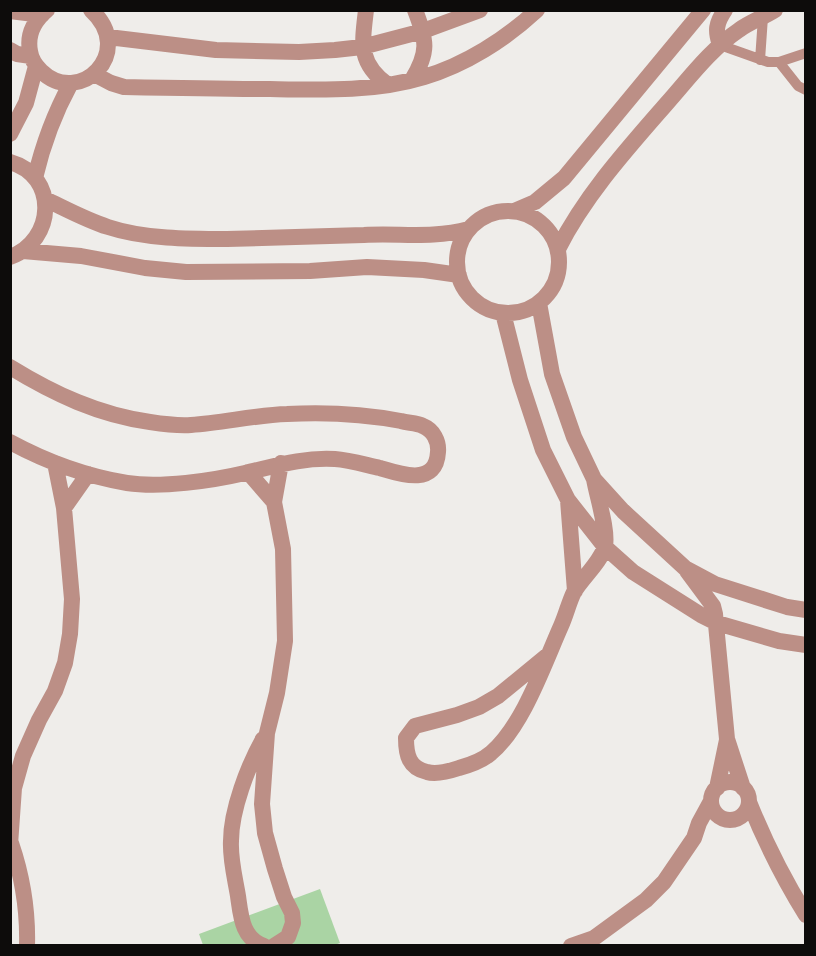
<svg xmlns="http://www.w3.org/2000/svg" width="816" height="956" viewBox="0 0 816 956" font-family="Lato,sans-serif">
	<rect width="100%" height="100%" fill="#efedea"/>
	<path fill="#aad4a4" d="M320,889L340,943L332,946L203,945L199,934Z"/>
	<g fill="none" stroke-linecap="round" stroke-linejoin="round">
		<path stroke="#bc8f86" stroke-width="10" d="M720,45L768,62H779L806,53
			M760,60L763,17
			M779,62L798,86L806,90"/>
		<path stroke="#bc8f86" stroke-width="16" d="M47,10C34,21 27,35 30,51C31,59 36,66 41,71C79,108 137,52 91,10
			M366,10C362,44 358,63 388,85
			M10,11L42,15
			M108,37L216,50L299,52L335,50L362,47L423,31L480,10
			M720,45C715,31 716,23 725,10
			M10,50L17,54L31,56
			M94,74L111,83L124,87C173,88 222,89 270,89C321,90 375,92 424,77C465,65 506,39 537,10
			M412,80C429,52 427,41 415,10
			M10,134L26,103L36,66
			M10,162C59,176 55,241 10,257
			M35,178C43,144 54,114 71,83
			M45,199C66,209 86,220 108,227C144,239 189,239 227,239C273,238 318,236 364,235C402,233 431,239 469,229
			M457 262a51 51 0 1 1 102 0a51 51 0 1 1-102 0Z
			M514,211L535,202L564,178L703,10
			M558,249C586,194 628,148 668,102C690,77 711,49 739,30C750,22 764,17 775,10
			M23,251L81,256L145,268L186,272L310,271L367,267L424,270L459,275
			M539,303L552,374L574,437L594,479L623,511L685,568L715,584L787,607L806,610
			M503,313L520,380L543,450L568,500L605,547L633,572L701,615L717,623L779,641L806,645
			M10,367C54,394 99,415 150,422C163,424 178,426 191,425C223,423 255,415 287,414C324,412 364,414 401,421C408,423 417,423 423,426C433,430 439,441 438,452C436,487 400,474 380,468C366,465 349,460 335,459C304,457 275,466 245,473C211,481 161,488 127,483C85,476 47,462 10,442
			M248,472L274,502
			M568,500L575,591
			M64,508L88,474
			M687,571L713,606L715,614L727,739L743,788
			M548,655L498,696L479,707L457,715L415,726L406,738C406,755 409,768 427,772C437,775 450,771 459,768C470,765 482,761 491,753C523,726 544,664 561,626C566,615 569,602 574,592C582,578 601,562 605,546C608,529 597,497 594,479
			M263,739C248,766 231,810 231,841C230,859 235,878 238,896C241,917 242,938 264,946
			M711 801a19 19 0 1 1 38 0a19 19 0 1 1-38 0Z
			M717,788L727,740
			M749,802C765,842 783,878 806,915
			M11,843C22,875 28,911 27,946
			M10,845L14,788L23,756L39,720L55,691L65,663L70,634L72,599L64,508L55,463
			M274,946L288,937L293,923L292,913L284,897L275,869L265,833L262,804L267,733L277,693L285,641L283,549L274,502L281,463
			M571,946L594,938
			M587,946L594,938L646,900L664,882L694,838L699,823L711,801"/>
	</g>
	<rect width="816" height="956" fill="none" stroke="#0d0c0b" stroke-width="24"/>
</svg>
